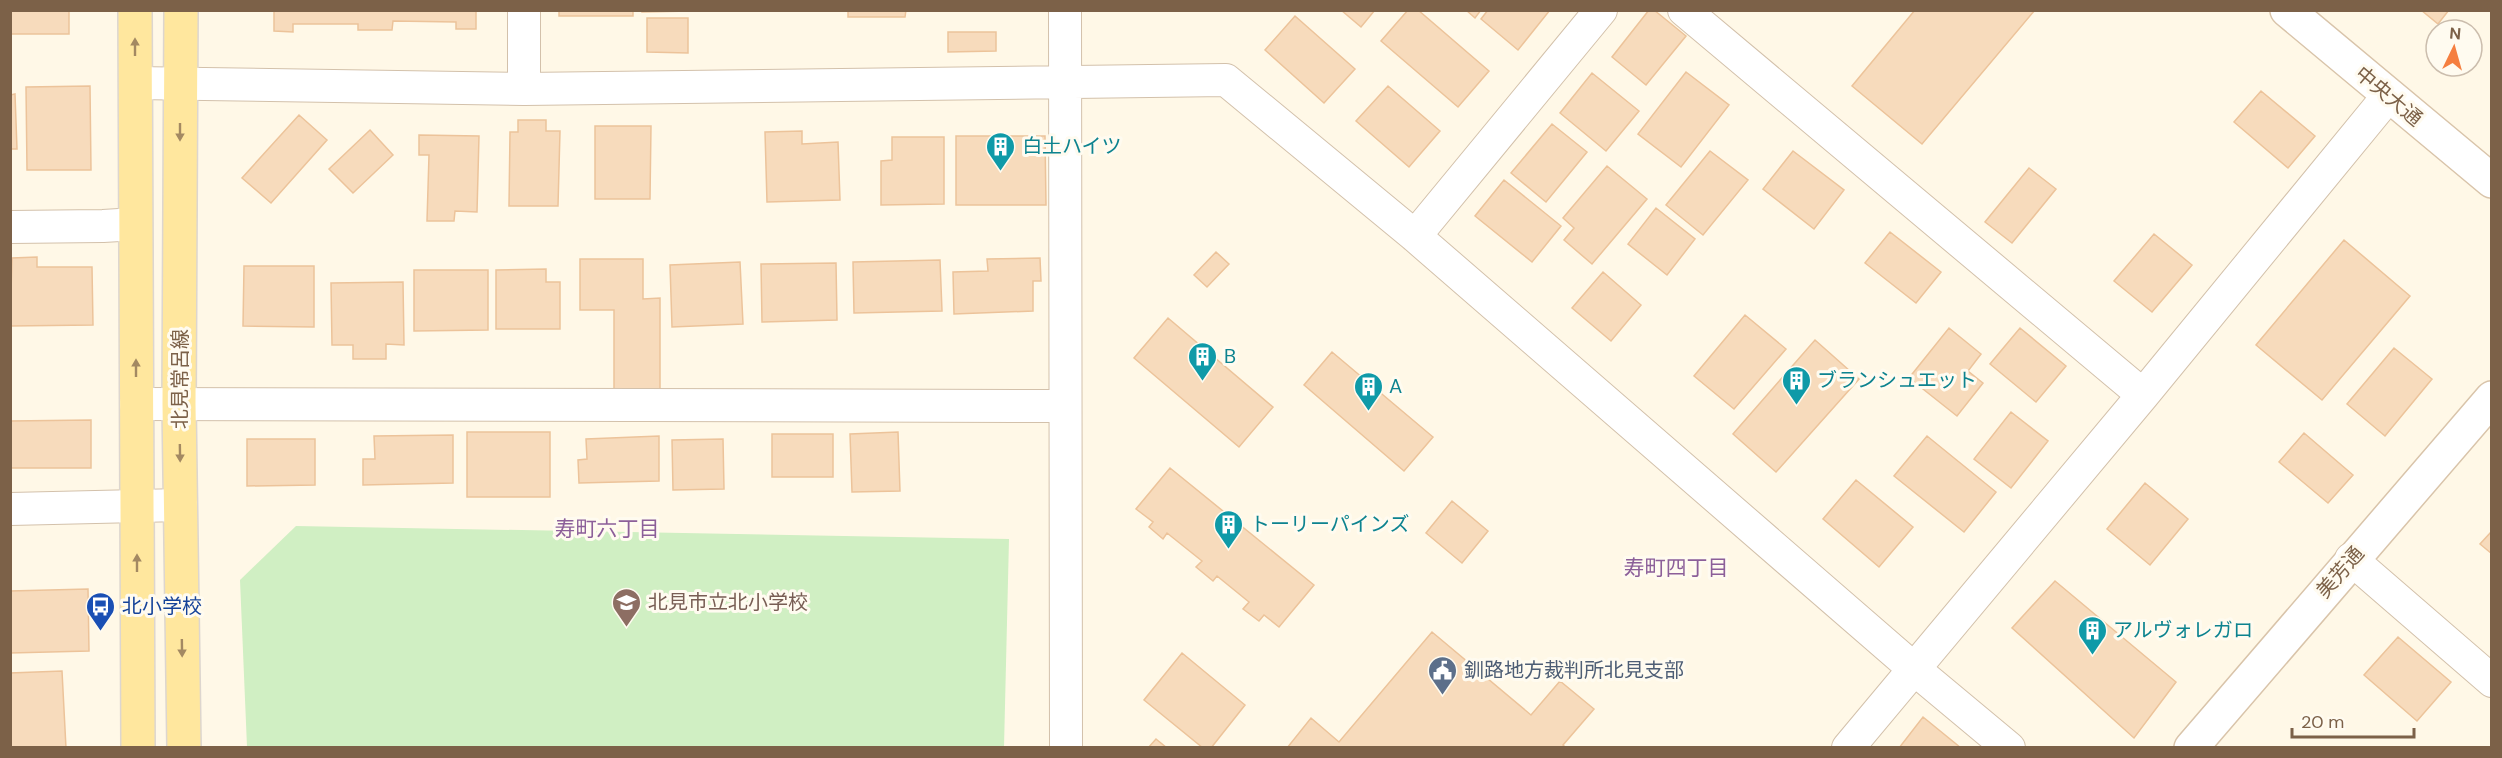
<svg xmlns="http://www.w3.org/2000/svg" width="2502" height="758" viewBox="0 0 2502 758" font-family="'DM Sans','Noto Sans JP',sans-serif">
	<rect width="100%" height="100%" fill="#fff8e7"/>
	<path fill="#d0efc3" d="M296,526L1009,539L1004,747H247L240,580Z"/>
	<path fill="#f7dbbc" stroke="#ecc39a" stroke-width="1.5" d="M10,10H69V34H10Z
		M274,10H476V29H456V22L393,21L392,30H358V24H293V32L274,31Z
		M559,10H633V16H559Z
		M642,10H691V11L642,12Z
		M848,10H906L905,17H848Z
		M1341,10H1375L1361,27Z
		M1408,10H1418L1489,71L1458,107L1381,41Z
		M1466,10H1481L1475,18Z
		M1488,10H1550L1518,50L1481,19Z
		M1649,10H1654L1686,36L1646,85L1612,57Z
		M1915,10H2035L1922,144L1852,86Z
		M2421,10H2449L2438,24Z
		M1295,16L1355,69L1324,103L1265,50Z
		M647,18H688V53L647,52Z
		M948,32H996V51L948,52Z
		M1686,72L1729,105L1681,167L1638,134Z
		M1592,73L1639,111L1606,151L1560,113Z
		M90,86L91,170H27L26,87Z
		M1388,86L1440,131L1409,167L1356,121Z
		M2261,91L2315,136L2288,168L2234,122Z
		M15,94L17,149H10V95Z
		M299,115L327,140L271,203L242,178Z
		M518,120H546V131H560L558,206H509L510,132H518Z
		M1552,124L1587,152L1546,202L1511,173Z
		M595,126H651L650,199H595Z
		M370,130L393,155L353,193L329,169Z
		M802,131V144L838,142L840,200L767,202L765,132Z
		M419,135L479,136L477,212L455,211L454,221H427L429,155H419Z
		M956,136H1045L1046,205H956Z
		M892,137H944V204L881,205V161L892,160Z
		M1710,151L1748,180L1703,235L1666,205Z
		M1793,151L1844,190L1814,229L1763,189Z
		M1607,166L1647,199L1592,264L1564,240L1574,228L1563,218Z
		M2029,168L2056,189L2012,243L1985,222Z
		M1504,180L1561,226L1532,262L1475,216Z
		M1656,208L1695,239L1667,275L1628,244Z
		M1890,232L1941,272L1916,303L1865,263Z
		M2154,234L2192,265L2152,312L2114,281Z
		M2344,240L2410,296L2322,400L2256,345Z
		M1216,252L1229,264L1207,287L1194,275Z
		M37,257V267H92L93,325L10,326L12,258Z
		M1040,258L1041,281H1033V311L954,314L953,272L988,271L987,259Z
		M580,259H643V299L660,298V389H614V310H580Z
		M940,260L942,311L854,313L853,262Z
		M740,262L743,324L672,327L670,265Z
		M836,263L837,320L762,322L761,264Z
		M244,266H314V327L243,326Z
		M546,269V282H560V329H496V270Z
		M414,270H488V330L414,331Z
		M1603,272L1641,305L1611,341L1572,308Z
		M403,282L404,345L386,344V359H353V345H332L331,283Z
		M1745,315L1786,349L1734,409L1694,376Z
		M1168,318L1273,407L1239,447L1134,358Z
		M1949,328L1981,354L1968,371L1983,383L1957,416L1909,378Z
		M2020,328L2066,366L2036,402L1990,364Z
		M1815,340L1859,379L1776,472L1733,434Z
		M2394,348L2432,379L2385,436L2347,404Z
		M1332,352L1433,437L1404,471L1304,385Z
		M2011,412L2048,441L2011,488L1974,459Z
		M91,420V468H10V421Z
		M467,432H550V497H467Z
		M898,432L900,491L852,492L850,434Z
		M2304,433L2353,475L2328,503L2279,462Z
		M772,434H833V477H772Z
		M453,435V483L363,485V459H375L374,436Z
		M659,436V481L579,483L578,460L587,459L586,439Z
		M1927,436L1996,492L1964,532L1894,476Z
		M247,439H315V485L247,486Z
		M723,439L724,489L673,490L672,440Z
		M1170,468L1314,585L1279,627L1264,615L1259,621L1243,609L1249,602L1217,576L1213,581L1196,567L1202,561L1167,533L1163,539L1149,527L1153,522L1136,509Z
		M1856,480L1913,527L1879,567L1823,519Z
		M2145,483L2188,519L2150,565L2107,529Z
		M1452,501L1488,531L1462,563L1426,533Z
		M2492,531V554L2480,544Z
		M2055,581L2176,682L2134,738L2012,628Z
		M88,589L89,651L10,653V591Z
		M1432,632L1531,715L1560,681L1594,709L1563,745L1566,748H1287L1311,718L1339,742Z
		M2398,637L2451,682L2417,721L2364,675Z
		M1182,653L1245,705L1211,748H1203L1144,700Z
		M62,671L66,748H10V673Z
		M1923,717L1961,748H1899Z
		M1156,739L1167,748H1148Z"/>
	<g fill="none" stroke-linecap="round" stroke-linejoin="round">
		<defs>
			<path id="street" d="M524,10V89
				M1065,10L1066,748
				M1684,10L2143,395
				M135,83L524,89L1226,80L1415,236L1913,668L2009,748
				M10,227L103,226L136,224
				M1415,236L1601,10
				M136,404L1064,406
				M10,509L181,505
				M2351,559L2492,681
				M1848,748L2143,395L2389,95"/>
			<path id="secondary" d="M2287,10L2492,181
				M2191,748L2492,398"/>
			<path id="primary" d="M135,10L138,748
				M181,10L179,404L184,748"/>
		</defs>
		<use href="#street" stroke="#d3c1ab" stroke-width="34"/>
		<use href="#secondary" stroke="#d9c4aa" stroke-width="36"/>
		<use href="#primary" stroke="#ddd6cf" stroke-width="36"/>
		<use href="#street" stroke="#fff" stroke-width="32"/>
		<use href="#secondary" stroke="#fff" stroke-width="33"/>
		<use href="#primary" stroke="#ffe79e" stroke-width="33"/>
	</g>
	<defs><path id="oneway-solid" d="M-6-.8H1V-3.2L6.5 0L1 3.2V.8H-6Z" transform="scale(1.5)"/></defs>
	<g fill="#a38962">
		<use href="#oneway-solid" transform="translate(135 47) rotate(-90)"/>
		<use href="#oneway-solid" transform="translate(180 132) rotate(90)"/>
		<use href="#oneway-solid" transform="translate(136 368) rotate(-90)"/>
		<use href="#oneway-solid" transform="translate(180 453) rotate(89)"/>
		<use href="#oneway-solid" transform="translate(137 563) rotate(-90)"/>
		<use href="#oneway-solid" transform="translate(182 648) rotate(89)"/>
	</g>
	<defs>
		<symbol id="building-pin" viewBox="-11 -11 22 30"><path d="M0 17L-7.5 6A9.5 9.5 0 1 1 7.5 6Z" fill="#0f9aa8" stroke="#fffbf0"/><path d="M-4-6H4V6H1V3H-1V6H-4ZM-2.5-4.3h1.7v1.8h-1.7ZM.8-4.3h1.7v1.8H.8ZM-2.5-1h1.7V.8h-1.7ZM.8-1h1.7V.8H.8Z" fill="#fff"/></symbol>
		<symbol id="school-pin" viewBox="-11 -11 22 30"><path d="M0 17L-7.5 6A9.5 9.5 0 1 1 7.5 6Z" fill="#8d6e63" stroke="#fffbf0"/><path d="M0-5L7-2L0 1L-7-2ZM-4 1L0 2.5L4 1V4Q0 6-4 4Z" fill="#fff"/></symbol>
		<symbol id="bus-pin" viewBox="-11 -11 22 30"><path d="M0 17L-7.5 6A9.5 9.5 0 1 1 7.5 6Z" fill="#1a4fb4" stroke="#fffbf0"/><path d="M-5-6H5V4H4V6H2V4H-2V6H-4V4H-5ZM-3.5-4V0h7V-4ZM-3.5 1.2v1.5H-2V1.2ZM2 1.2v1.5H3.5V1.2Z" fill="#fff"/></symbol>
		<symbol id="civic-pin" viewBox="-11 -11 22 30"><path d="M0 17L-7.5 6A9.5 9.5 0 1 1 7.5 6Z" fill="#5c6f8a" stroke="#fffbf0"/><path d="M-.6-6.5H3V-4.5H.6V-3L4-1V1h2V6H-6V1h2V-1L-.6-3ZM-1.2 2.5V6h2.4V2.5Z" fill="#fff"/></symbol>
	</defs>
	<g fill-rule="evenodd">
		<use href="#building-pin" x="984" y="130" width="33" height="45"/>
		<use href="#building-pin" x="1186" y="340" width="33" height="45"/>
		<use href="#building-pin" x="1780" y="364" width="33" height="45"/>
		<use href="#building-pin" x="1352" y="370" width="33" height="45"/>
		<use href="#building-pin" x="1212" y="508" width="33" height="45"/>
		<use href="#school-pin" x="610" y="586" width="33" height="45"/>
		<use href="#bus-pin" x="84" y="590" width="33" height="45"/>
		<use href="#building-pin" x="2076" y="614" width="33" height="45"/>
		<use href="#civic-pin" x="1426" y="654" width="33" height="45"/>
	</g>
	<g text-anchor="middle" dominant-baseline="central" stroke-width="6" stroke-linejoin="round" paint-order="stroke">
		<g font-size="20" fill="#7c6148" stroke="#fffbf0">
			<text transform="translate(2389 96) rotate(40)">中央大通</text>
			<text transform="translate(180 379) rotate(-90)">北見常呂線</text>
			<text transform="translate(2340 572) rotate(-49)">美芳通</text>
		</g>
		<g font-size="20" fill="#0d838f" stroke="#fffbf0" text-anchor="start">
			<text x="1022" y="146">白土ハイツ</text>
			<text x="1224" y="356">B</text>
			<text x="1817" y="380">ブランシュエット</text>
			<text x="1389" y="386">A</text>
			<text x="1250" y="524">トーリーパインズ</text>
			<text x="2113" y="630">アルヴォレガロ</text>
		</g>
		<g font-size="20" fill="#785e54" stroke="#fffbf0" text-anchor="start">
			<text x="648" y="602">北見市立北小学校</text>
		</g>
		<g font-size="20" fill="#164399" stroke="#fffbf0" text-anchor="start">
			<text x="122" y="606">北小学校</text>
		</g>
		<g font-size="20" fill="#4e5e75" stroke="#fffbf0" text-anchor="start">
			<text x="1464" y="670">釧路地方裁判所北見支部</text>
		</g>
		<g font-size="21" fill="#8c5f99" stroke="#fffbf0">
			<text x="607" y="529">寿町六丁目</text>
			<text x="1676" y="568">寿町四丁目</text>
		</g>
	</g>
	<rect width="2502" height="758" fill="none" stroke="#7c6148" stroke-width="24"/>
	<g transform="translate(2454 48) rotate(5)"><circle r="28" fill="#fffbf0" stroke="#cbbdad" stroke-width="1.5"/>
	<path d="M0-4.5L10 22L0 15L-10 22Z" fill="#f57f40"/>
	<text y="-9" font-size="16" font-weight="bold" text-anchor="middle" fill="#7c6148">N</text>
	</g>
	<path d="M2292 728v9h122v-9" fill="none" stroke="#7c6148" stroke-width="3"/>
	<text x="2301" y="728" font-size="18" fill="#7c6148" stroke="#fffbf0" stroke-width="4.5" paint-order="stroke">20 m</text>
</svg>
